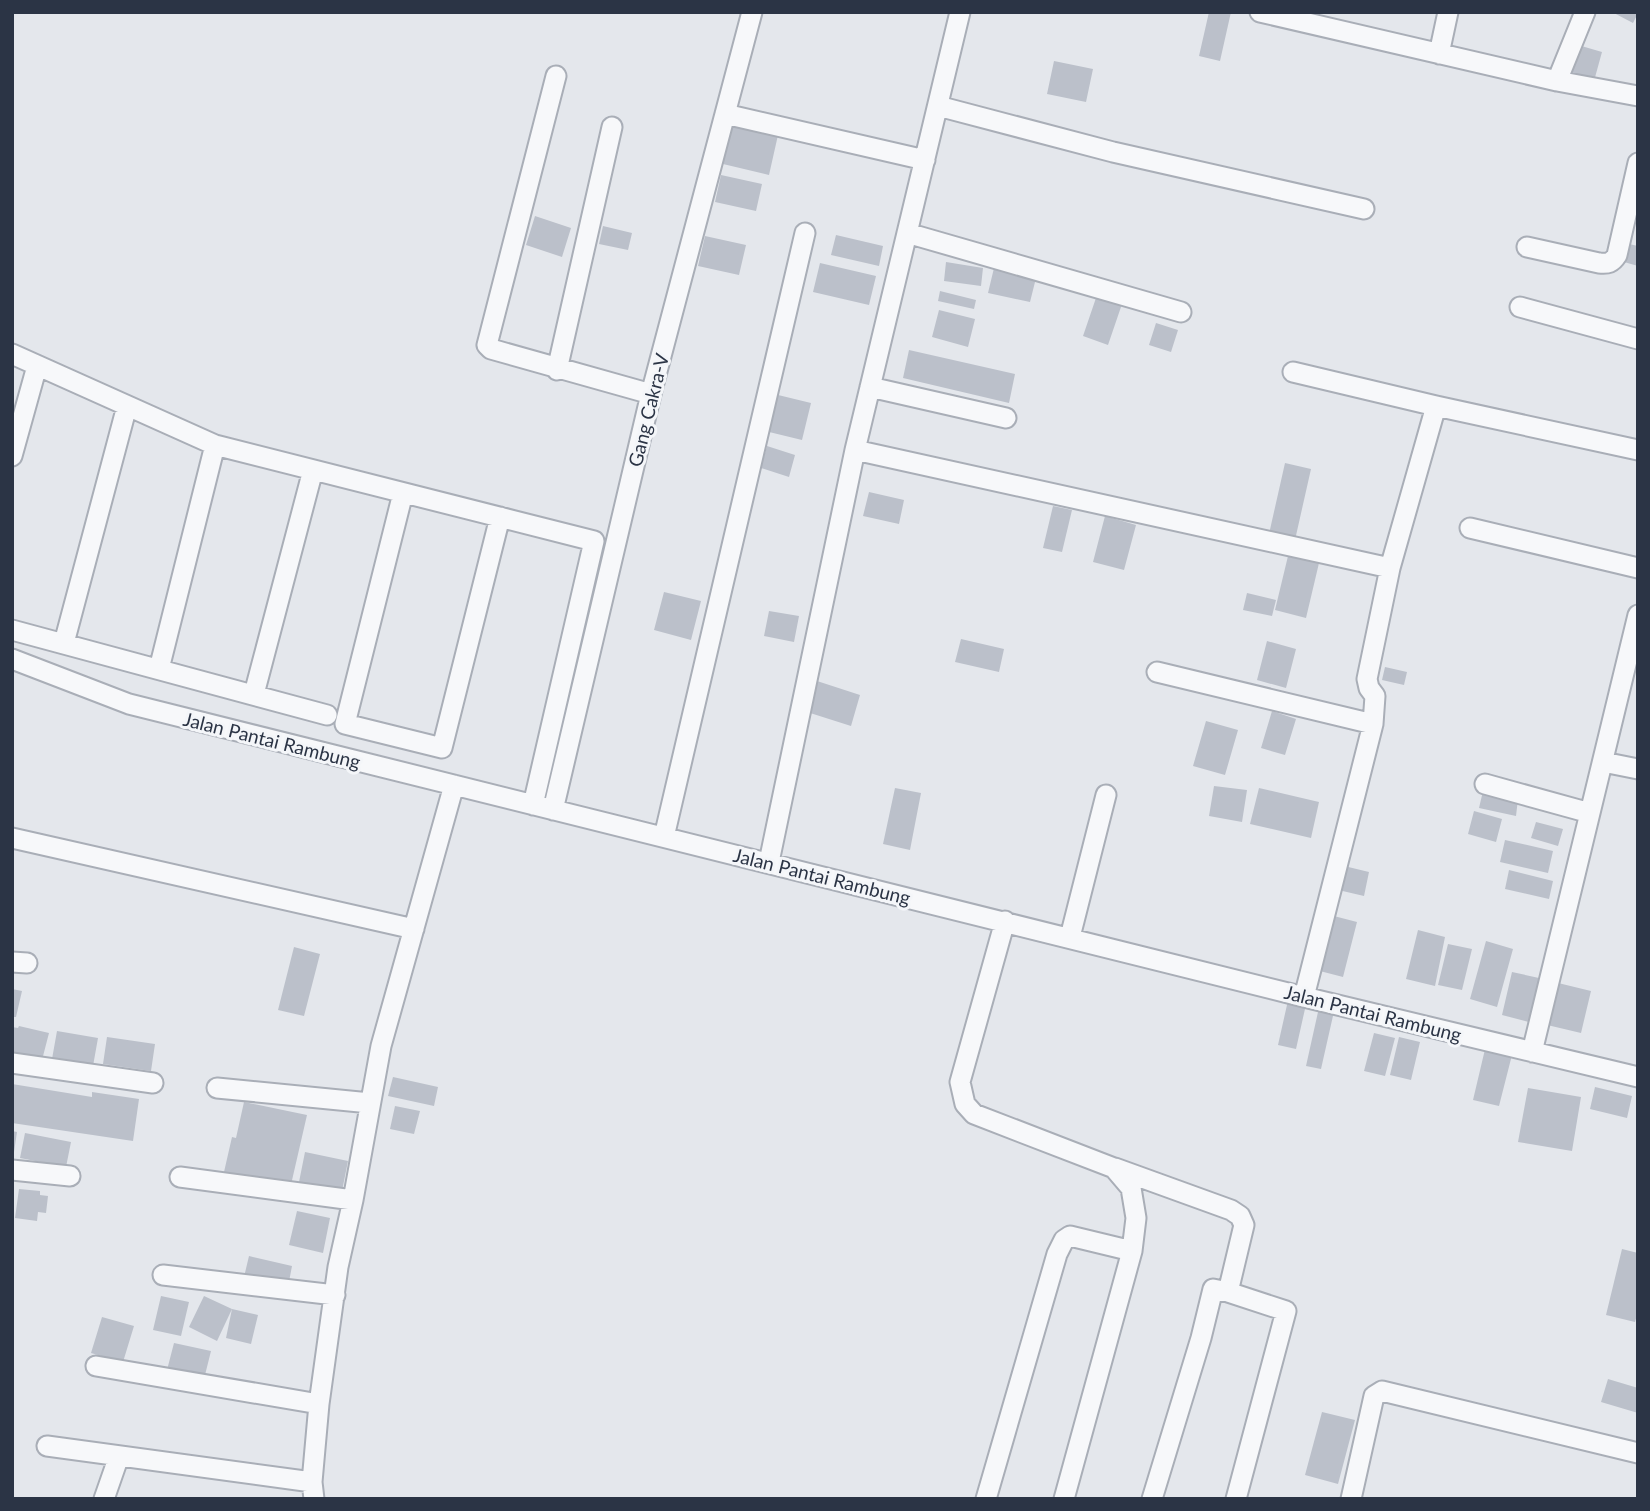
<svg xmlns="http://www.w3.org/2000/svg" width="1650" height="1511" viewBox="0 0 1650 1511" font-family="Lato,sans-serif">
	<rect width="100%" height="100%" fill="#e4e7ec"/>
	<path fill="#bbc0ca" d="M1209,12H1231L1220,61L1199,56Z
		M1612,12H1638V13L1633,23Z
		M1578,45L1602,52L1594,81L1570,74Z
		M1054,61L1093,69L1086,102L1047,94Z
		M732,125L778,135L769,175L723,164Z
		M721,175L762,184L756,211L715,202Z
		M535,216L571,228L562,257L526,245Z
		M603,226L632,233L628,250L599,244Z
		M836,235L883,246L879,266L831,255Z
		M705,236L746,245L739,275L698,266Z
		M1629,244L1638,246V266L1624,262Z
		M946,262L983,268L981,286L944,281Z
		M820,263L876,276L869,305L813,292Z
		M994,268L1036,278L1030,302L988,293Z
		M940,291L976,300L974,309L938,301Z
		M1097,295L1122,304L1108,345L1083,336Z
		M939,310L975,319L968,347L932,337Z
		M1156,323L1178,330L1171,352L1149,345Z
		M909,350L1015,374L1009,403L903,378Z
		M774,394L811,403L802,440L765,431Z
		M767,446L795,455L789,477L761,468Z
		M1285,463L1311,469L1295,540L1269,534Z
		M869,492L904,500L899,524L863,516Z
		M1053,506L1072,510L1062,552L1043,548Z
		M1105,516L1136,525L1124,570L1093,562Z
		M1288,556L1319,563L1306,618L1275,610Z
		M664,592L701,601L691,640L654,630Z
		M1247,593L1276,600L1272,616L1243,610Z
		M769,611L799,616L794,642L764,636Z
		M961,639L1004,649L999,672L955,662Z
		M1267,641L1296,649L1286,688L1257,680Z
		M1385,667L1407,672L1404,685L1382,680Z
		M817,681L860,695L851,726L807,712Z
		M1272,711L1296,719L1285,755L1261,748Z
		M1206,721L1238,730L1225,775L1193,766Z
		M1214,786L1247,790L1242,822L1209,816Z
		M895,788L921,793L910,850L883,844Z
		M1259,788L1319,802L1311,838L1250,824Z
		M1483,791L1518,799L1516,816L1479,808Z
		M1474,811L1502,819L1496,842L1468,834Z
		M1536,822L1563,829L1558,846L1531,838Z
		M1505,840L1553,851L1548,873L1500,862Z
		M1340,865L1369,872L1364,896L1334,889Z
		M1509,870L1553,881L1549,899L1505,889Z
		M1330,915L1357,922L1343,977L1316,970Z
		M1418,930L1445,937L1435,986L1406,979Z
		M1486,941L1513,949L1497,1007L1470,999Z
		M1448,944L1472,949L1462,990L1438,985Z
		M294,947L320,954L304,1016L278,1010Z
		M1512,972L1539,978L1529,1022L1502,1015Z
		M1554,982L1591,991L1581,1033L1543,1024Z
		M12,989L22,991L16,1017H12Z
		M1289,996L1307,1000L1296,1049L1278,1045Z
		M1320,1003L1335,1007L1321,1069L1306,1066Z
		M19,1026L49,1033L42,1060L12,1053V1027L18,1028Z
		M57,1031L98,1038L93,1066L52,1059Z
		M1374,1033L1395,1038L1385,1076L1364,1071Z
		M107,1037L155,1044L151,1071L103,1064Z
		M1399,1037L1420,1042L1411,1080L1390,1075Z
		M1486,1045L1513,1051L1499,1106L1473,1100Z
		M393,1077L438,1087L434,1106L388,1096Z
		M12,1084L92,1097V1092L139,1099L133,1141L12,1123Z
		M1595,1087L1632,1096L1627,1118L1590,1109Z
		M1528,1088L1581,1097L1572,1151L1518,1142Z
		M244,1102L307,1115L290,1189L224,1172L232,1137L236,1138Z
		M395,1106L420,1111L414,1134L390,1129Z
		M12,1131L17,1132L14,1152H12Z
		M25,1133L71,1142L66,1167L20,1158Z
		M305,1152L348,1161L341,1196L298,1187Z
		M19,1189L40,1191V1195L48,1196L46,1213L38,1212L37,1221L15,1218Z
		M297,1211L330,1218L323,1253L289,1245Z
		M1622,1249L1638,1253V1311L1635,1322L1606,1315Z
		M249,1256L292,1266L288,1287L244,1277Z
		M161,1296L189,1302L181,1336L153,1330Z
		M204,1296L232,1309L217,1341L189,1327Z
		M232,1309L258,1315L251,1344L226,1338Z
		M102,1317L134,1326L123,1362L91,1353Z
		M174,1343L211,1351L204,1379L167,1370Z
		M1608,1379L1638,1388V1413L1601,1402Z
		M1322,1412L1355,1420L1338,1484L1305,1475Z"/>
	<g fill="none" stroke-linecap="round" stroke-linejoin="round">
		<defs>
			<path id="minor" d="M1260,12L1557,81L1638,96
				M1439,54L1448,12
				M556,76L487,345L491,349L651,394
				M1557,81L1585,12
				M938,106L1113,152L1364,209
				M725,114L925,160
				M907,233L1181,312
				M1527,247L1599,263C1608,264 1612,263 1617,255L1638,163
				M1520,307L1638,339
				M12,354L215,445L594,541L533,805
				M557,370L612,127
				M1293,372L1436,406L1638,450
				M870,387L1006,418
				M855,450L1390,568
				M12,456L37,366
				M403,493L345,724L442,748L500,517
				M1470,528L1638,568
				M12,630L327,715
				M64,643L127,406
				M12,659L129,704L1304,997L1638,1077
				M159,669L215,445
				M1157,672L1373,724
				M254,694L313,470
				M1603,762L1638,769
				M1485,784L1590,813
				M553,810L651,394L752,12
				M664,837L805,233
				M12,838L414,929
				M769,862L855,450L960,12
				M1005,921L960,1082L965,1104L974,1114L1114,1168L1131,1188L1136,1218L1132,1251L1064,1499
				M1070,937L1106,795
				M12,962L27,963
				M1304,997L1373,724L1375,696L1369,688L1367,679L1390,568L1436,406
				M1532,1052L1638,615
				M12,1063L153,1083
				M217,1088L370,1103
				M1115,1168L1231,1210L1240,1216L1244,1225L1228,1292L1213,1289L1201,1338L1152,1499
				M12,1170L70,1176
				M180,1177L353,1200
				M163,1275L335,1295
				M1228,1292L1286,1311L1236,1499
				M96,1366L319,1404
				M47,1446L312,1482
				M104,1499L119,1456
				M314,1499L312,1482L319,1404L338,1267L353,1200L381,1046L454,785
				M986,1499L1057,1254L1064,1240L1070,1236L1132,1251
				M1351,1499L1374,1396L1382,1391L1638,1453"/>
		</defs>
		<use href="#minor" stroke="#a9aeb7" stroke-width="23"/>
		<use href="#minor" stroke="#f7f8fa" stroke-width="19"/>
	</g>
	<g text-anchor="middle" dominant-baseline="central" stroke-width="6" stroke-linejoin="round" paint-order="stroke">
		<g font-size="19" fill="#2b3445" stroke="#f4f6f9">
			<text transform="translate(648 410) rotate(-76)">Gang Cakra-V</text>
			<text transform="translate(272 740) rotate(14)">Jalan Pantai Rambung</text>
			<text transform="translate(822 876) rotate(14)">Jalan Pantai Rambung</text>
			<text transform="translate(1373 1013) rotate(14)">Jalan Pantai Rambung</text>
		</g>
	</g>
	<rect width="1650" height="1511" fill="none" stroke="#2b3445" stroke-width="28"/>
</svg>
